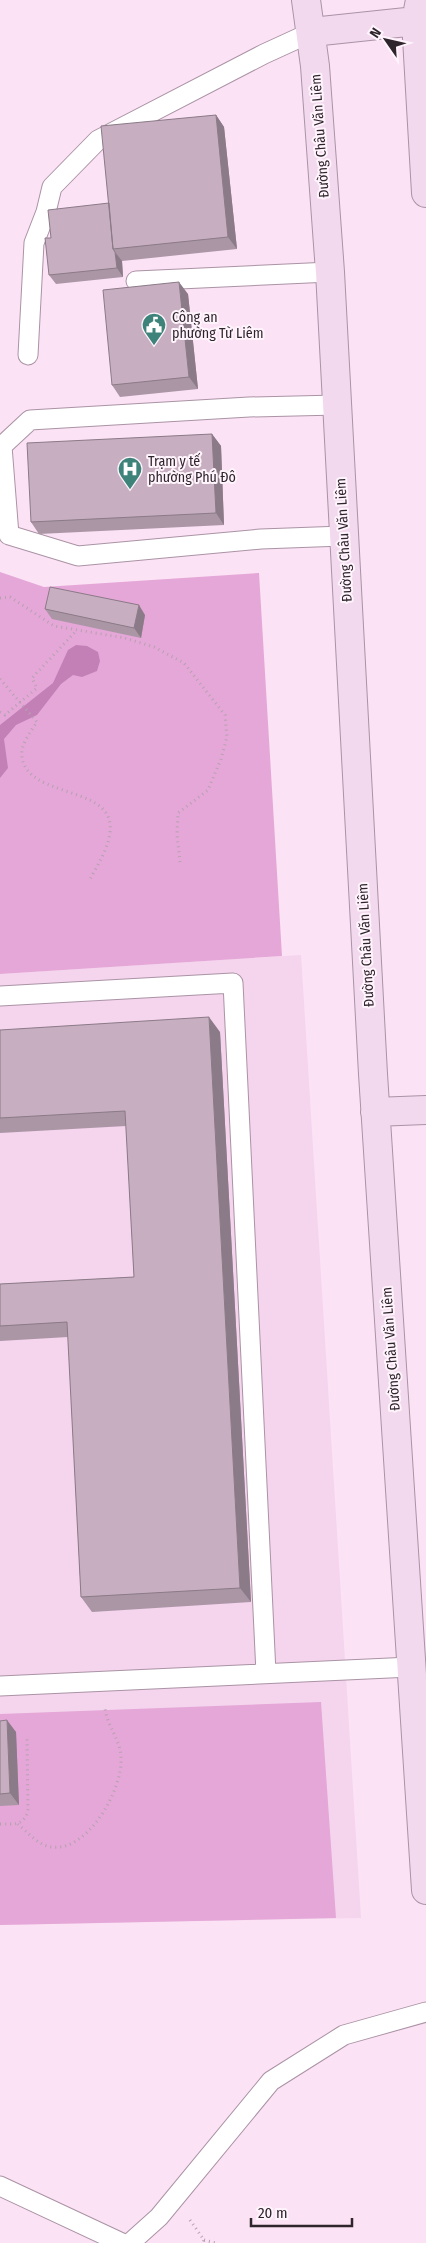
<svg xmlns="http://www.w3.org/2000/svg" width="426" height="2243" viewBox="0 0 426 2243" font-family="'Fira Sans Condensed',sans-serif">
	<rect width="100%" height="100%" fill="#fce2f5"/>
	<path fill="#f5d4ed" d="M301,955L361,1918L0,1925V974Z"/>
	<path fill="#e4a7d7" d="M0,572L44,587L259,573L282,956L0,974Z
		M321,1702L336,1918L0,1925V1714Z"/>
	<path fill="#c380b6" d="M76,645L87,646L98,652L100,661L97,671L82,677L73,675L61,684L37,715L16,725L4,739L8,768L0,778V725L53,683L68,650Z"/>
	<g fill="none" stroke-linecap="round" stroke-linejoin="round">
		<defs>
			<path id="service" d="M136,281L330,272
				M28,355L34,243L46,212L52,187L98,140L264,54L312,32
				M337,405L249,407L30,420L2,446L9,535L78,556L261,539L343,536
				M0,996L233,983L266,1673
				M0,1686L411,1667
				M0,2186L122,2243
				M130,2243L159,2217L271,2081L344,2035L426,2012"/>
			<path id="secondary" d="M306,0L315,66L330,272L373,1074L426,1890
				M420,0L416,21L426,193
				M312,32L416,21
				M375,1112L426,1110"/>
		</defs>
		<use href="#service" stroke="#aa93a5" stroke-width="21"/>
		<use href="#secondary" stroke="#aa93a5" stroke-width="30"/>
		<path stroke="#b6a1b0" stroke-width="3" stroke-dasharray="1 4" stroke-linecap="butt" d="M0,598L10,597L54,626L125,638L154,647L184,663L225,715L227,737L221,759L208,790L178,813L177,834L180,862
			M0,679L37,722C31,731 20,745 22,757C27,795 99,787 109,819C115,839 98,864 89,881
			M0,712L5,715L37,688L32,678L77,630
			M0,1824C14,1824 22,1826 28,1812L27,1739
			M18,1824C27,1832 39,1846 52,1847C88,1852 123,1789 121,1758C121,1740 107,1727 105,1708
			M190,2220L204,2240L203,2243
			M204,2240L216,2243"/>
		<use href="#service" stroke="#fff" stroke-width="19"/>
		<use href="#secondary" stroke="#f2d9ee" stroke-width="28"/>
	</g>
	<path fill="#ab96a6" d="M216,115L224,127L237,249L122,261L123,277L56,284L49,275L51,238L109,203Z
		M188,294L198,389L120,397L112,385Z
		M212,434L221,446L224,525L39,534L31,522Z
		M45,609L145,615L141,638L52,619Z
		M0,1030L220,1032L251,1602L92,1612L81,1597L68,1337L0,1341V1284L134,1277L126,1126L0,1133Z
		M0,1721L16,1732L19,1805L0,1806Z"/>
	<path fill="#8b7a87" d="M216,115L224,127L237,249L228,237Z
		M115,252L122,261L123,277L117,268Z
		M179,282L188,294L198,389L189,377Z
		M212,434L221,446L224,525L216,513Z
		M139,605L145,615L141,638L134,628Z
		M209,1017L220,1032L251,1602L240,1588Z
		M7,1720L16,1732L19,1805L10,1793Z"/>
	<path fill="#c7afc1" stroke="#8b7a87" d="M216,115L228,237L113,249L101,126Z
		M109,203L113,249L115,252L117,268L49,275L45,238H51L48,210Z
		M179,282L189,377L112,385L103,290Z
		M212,434L216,513L31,522L27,443Z
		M50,587L139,605L134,628L45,609Z
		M209,1017L240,1588L81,1597L67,1322L0,1326V1284L134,1277L125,1111L0,1118V1030Z
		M7,1720L10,1793L0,1794V1721Z"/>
	<defs>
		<symbol id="civic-pin" viewBox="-11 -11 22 30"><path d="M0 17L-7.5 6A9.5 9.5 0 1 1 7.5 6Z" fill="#3e837a" stroke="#fff4fc"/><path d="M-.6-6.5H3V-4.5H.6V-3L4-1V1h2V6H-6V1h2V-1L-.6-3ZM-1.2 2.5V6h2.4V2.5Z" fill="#fff"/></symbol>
		<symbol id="hospital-pin" viewBox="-11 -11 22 30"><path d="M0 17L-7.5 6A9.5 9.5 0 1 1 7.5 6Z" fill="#3e837a" stroke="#fff4fc"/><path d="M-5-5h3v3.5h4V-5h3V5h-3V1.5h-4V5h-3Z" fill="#fff"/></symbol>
	</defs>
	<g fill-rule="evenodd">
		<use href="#civic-pin" x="140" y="311" width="28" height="38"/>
		<use href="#hospital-pin" x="116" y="455" width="28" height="38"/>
	</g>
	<g text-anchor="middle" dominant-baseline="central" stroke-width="4" stroke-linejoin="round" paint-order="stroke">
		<g font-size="14" fill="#2e242c" stroke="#fff4fc">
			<text transform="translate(320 136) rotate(-94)">Đường Châu Văn Liêm</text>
			<text transform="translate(344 540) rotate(-93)">Đường Châu Văn Liêm</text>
			<text transform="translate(366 945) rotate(-93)">Đường Châu Văn Liêm</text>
			<text transform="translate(391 1349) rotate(-94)">Đường Châu Văn Liêm</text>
		</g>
		<g font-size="14" fill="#2e242c" stroke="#fff4fc" text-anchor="start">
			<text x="172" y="317">Công an<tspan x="172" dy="16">phường Từ Liêm</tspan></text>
			<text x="148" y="461">Trạm y tế<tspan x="148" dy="16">phường Phú Đô</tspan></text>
		</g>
	</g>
	<g transform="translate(386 40) rotate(304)" stroke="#fff4fc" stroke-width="4" paint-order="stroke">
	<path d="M0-4L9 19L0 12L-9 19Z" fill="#2e242c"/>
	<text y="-8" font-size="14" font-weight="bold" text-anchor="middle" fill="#2e242c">N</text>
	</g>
	<path d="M251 2218v8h101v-8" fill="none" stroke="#2e242c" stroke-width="2.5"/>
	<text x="258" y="2218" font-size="15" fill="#2e242c" stroke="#fff4fc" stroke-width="4" paint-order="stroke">20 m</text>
</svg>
